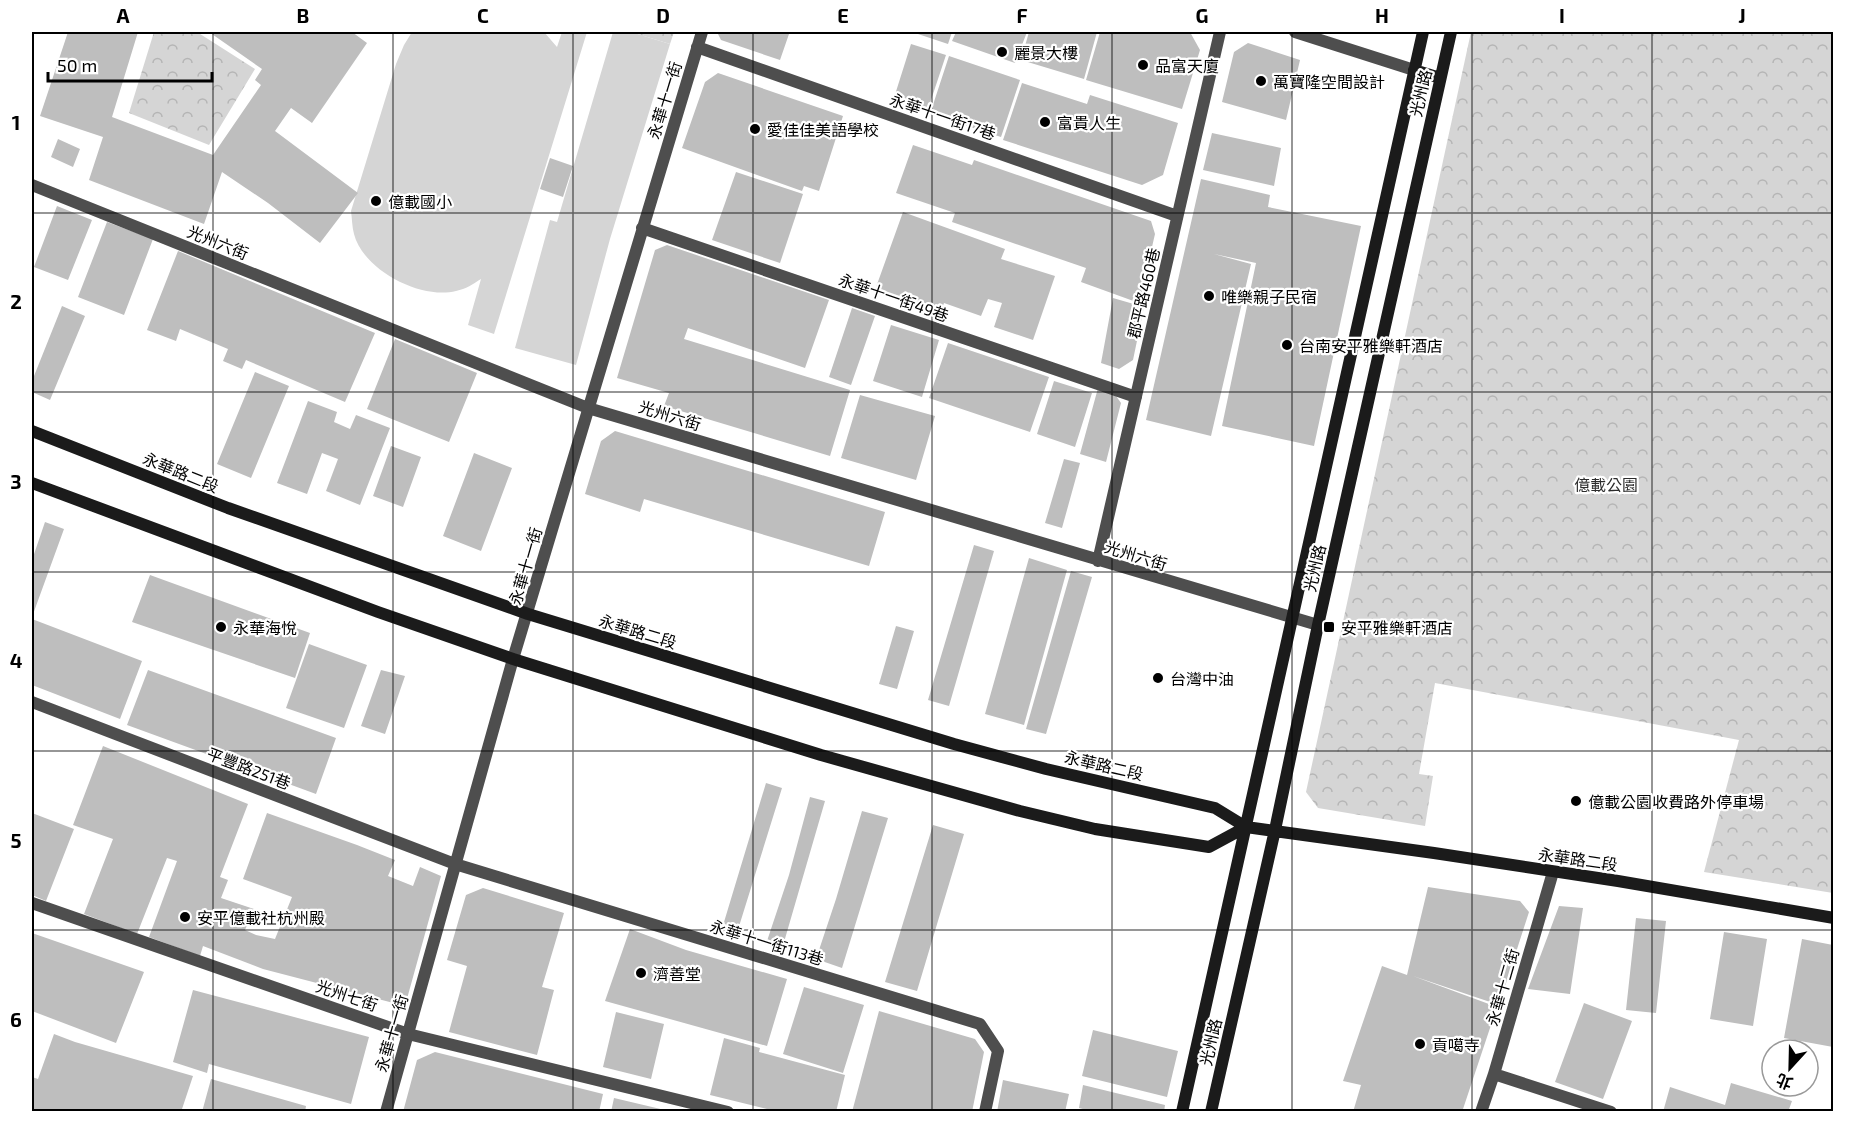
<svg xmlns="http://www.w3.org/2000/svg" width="1865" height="1143" viewBox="0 0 1865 1143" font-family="'Exo 2','Noto Sans TC',sans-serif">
	<defs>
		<pattern id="forest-crowns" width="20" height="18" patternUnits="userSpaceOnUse" patternTransform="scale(1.5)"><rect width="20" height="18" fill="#d5d5d5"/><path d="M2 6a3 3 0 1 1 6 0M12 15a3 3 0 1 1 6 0" fill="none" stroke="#b5b5b5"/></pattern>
	</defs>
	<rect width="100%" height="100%" fill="#fff"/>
	<path fill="#d5d5d5" d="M412,32H544L557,47L562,32H587L494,334L468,325L481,279C473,284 466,289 456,291C421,300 363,270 354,234C352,227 352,218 351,211L396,64L404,45Z
		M613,32H631L670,44L610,239L576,365L515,348L550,220L557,222Z"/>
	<path fill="url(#forest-crowns)" d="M154,32H197L255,69L209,145L129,113Z
		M631,32H674L670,44Z
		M1471,32H1833V893L1704,872L1739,740L1435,683L1419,774L1433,776L1425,826L1318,808L1306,792Z"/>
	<path fill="#bebebe" d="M68,32H138L112,117L213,155L261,85L255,80L262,69L209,32H352L367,43L312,123L291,108L275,131L358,193L320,243L268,203L222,172L204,224L89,180L103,137L40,116Z
		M717,32H782L789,34L780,60L721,40Z
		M912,32H952L948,44Z
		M956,32H1027L1015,63L952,41Z
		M1029,32H1097L1084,79L1021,60Z
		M1100,32H1190L1200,50L1182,109L1086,80Z
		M1248,43L1300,60L1286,120L1222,102L1234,52Z
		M911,44L946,55L927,112L893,101Z
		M949,56L1020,80L1001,137L930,114Z
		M718,73L843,116L819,191L804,186L802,191L682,148L705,82Z
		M1022,83L1087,104L1090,95L1178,123L1163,175L1142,185L1003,140Z
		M1212,133L1281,148L1274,186L1203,170Z
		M58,139L80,149L73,167L51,157Z
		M913,145L972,165L974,160L1151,221L1155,234L1139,303L1081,282L1086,268L952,222L955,213L896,193Z
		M550,158L573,166L563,197L540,189Z
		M736,172L803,194L780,263L712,240Z
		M1201,179L1270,195L1268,207L1361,226L1314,446L1222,426L1256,263L1214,254L1251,264L1211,436L1146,420Z
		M57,206L92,220L68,280L34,267Z
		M903,212L1005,249L1001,259L1055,276L1033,340L994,327L1002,303L988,299L981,316L944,303L940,314L875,290Z
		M107,222L153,239L124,315L78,297Z
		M667,245L829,300L805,368L688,328L684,339L850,390L830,456L664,406L669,393L617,378L655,250Z
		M178,251L375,333L345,402L246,360L242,369L223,361L228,349L180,329L176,341L147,330Z
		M1113,298L1144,307L1133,360L1119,369L1101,363Z
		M62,306L85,316L50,400L32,392V381Z
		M852,308L875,316L851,385L829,377Z
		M891,325L939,340L922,397L873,381Z
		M395,339L477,373L449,442L367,409Z
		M948,343L1049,377L1030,432L929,398Z
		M255,372L289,386L251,478L217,464Z
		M1054,381L1092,393L1075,447L1037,434Z
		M1098,388L1114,393L1121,403L1106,462L1080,454Z
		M860,395L935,416L916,480L841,458Z
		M308,401L337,412L334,422L350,429L356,415L390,428L360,505L326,491L338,459L322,453L307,494L277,483Z
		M615,431L885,512L869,566L644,499L640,512L585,494L601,441Z
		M391,446L421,457L403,507L373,496Z
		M474,453L512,468L481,551L443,536Z
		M1064,459L1080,463L1062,528L1045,523Z
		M45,522L64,529L32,617V560Z
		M974,545L994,551L949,706L928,700Z
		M1029,558L1067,570L1024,725L985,714Z
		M1071,571L1092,577L1046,734L1026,729Z
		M150,575L310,633L295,678L132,622Z
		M32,619L142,661L120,719L32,685Z
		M896,626L914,631L897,689L879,684Z
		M309,644L367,665L344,728L286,708Z
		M148,670L336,738L316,794L127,725Z
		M381,670L405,676L385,734L361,726Z
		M103,746L248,804L220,877L228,880L221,898L254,909L245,930L256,935L275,939L292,897L243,879L267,813L357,845L395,860L388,876L413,886L420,867L441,876L405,1006L263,969L203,946L200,956L149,937L177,861L167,858L137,934L84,914L113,839L73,825Z
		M766,783L782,788L736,936L721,932Z
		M810,797L825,801L782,949L766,944L789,875Z
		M862,811L888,818L842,968L816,959L836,899Z
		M32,813L74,829L46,901L32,895Z
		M933,825L964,834L917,991L885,982Z
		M1428,887L1520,901L1529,912L1499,1005L1413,976L1497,1007L1462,1112H1353L1361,1085L1343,1081L1382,966L1407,975Z
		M483,888L564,913L542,987L554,990L537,1055L449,1032L467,966L447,960L466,895Z
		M1559,906L1583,908L1570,994L1528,989Z
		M1636,918L1666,921L1656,1013L1626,1010Z
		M630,929L686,950L787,979L767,1046L605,1001Z
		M1724,932L1767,939L1753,1026L1710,1019Z
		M32,933L144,972L116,1043L32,1011Z
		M1802,939L1833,945V1047L1784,1038Z
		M804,987L864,1005L843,1073L783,1054Z
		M193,990L369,1037L351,1104L209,1064L207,1073L173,1062Z
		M1584,1003L1632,1021L1603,1099L1555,1082Z
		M879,1011L975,1039L984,1052L972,1112H852Z
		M616,1012L664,1024L651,1079L603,1067Z
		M1093,1030L1178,1051L1167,1097L1082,1076Z
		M54,1034L75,1042L193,1076L181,1112H39L32,1109V1077L38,1079Z
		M724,1038L760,1048L759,1052L845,1075L836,1112H779L710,1095Z
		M435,1052L603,1094L599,1112H403L417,1060Z
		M211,1079L306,1106L305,1112H202Z
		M1003,1080L1069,1094L1065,1112H997Z
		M1731,1083L1792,1101L1788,1112H1663L1670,1087L1725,1105Z
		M1083,1085L1165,1105L1164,1112H1094L1079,1108Z
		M614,1098L669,1111V1112H611Z"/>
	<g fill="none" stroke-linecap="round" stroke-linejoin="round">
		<path stroke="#4e4e4e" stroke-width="12" d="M1295,32L1414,70
			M697,47L1177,216
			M32,185L588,408L1318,625
			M642,228L1136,397
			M1098,561L1220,32
			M32,702L455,864L980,1024L998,1051L985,1112
			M32,903L408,1034L728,1112
			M1494,1074L1611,1112
			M386,1112L513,659L702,32
			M1481,1112L1494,1074L1553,872"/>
		<path stroke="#1b1b1b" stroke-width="12" d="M1414,70L1440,78
			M32,431L228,508L528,614L954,744L1046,769L1215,808L1246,827L1434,853L1618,881L1834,918
			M32,483L378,612L513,659L821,755L1020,811L1095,829L1209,847L1246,827
			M1182,1112L1423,32
			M1211,1112L1275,830L1318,625L1451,32"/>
	</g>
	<path fill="none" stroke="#000" stroke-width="1.5" stroke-opacity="0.55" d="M213,32V1112M393,32V1112M573,32V1112M753,32V1112M932,32V1112M1112,32V1112M1292,32V1112M1472,32V1112M1652,32V1112M32,213H1834M32,392H1834M32,572H1834M32,751H1834M32,930H1834"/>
	<g fill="#000" stroke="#fff" stroke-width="2">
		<circle cx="1002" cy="52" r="6"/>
		<circle cx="1143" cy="65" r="6"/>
		<circle cx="1261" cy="81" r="6"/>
		<circle cx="1045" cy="122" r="6"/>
		<circle cx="755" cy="129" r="6"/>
		<circle cx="376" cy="201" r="6"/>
		<circle cx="1209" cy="296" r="6"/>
		<circle cx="1287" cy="345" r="6"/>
		<circle cx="221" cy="627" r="6"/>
		<rect x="1323" y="621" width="12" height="12" rx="3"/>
		<circle cx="1158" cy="678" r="6"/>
		<circle cx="1576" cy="801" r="6"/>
		<circle cx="185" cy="917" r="6"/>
		<circle cx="641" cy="973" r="6"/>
		<circle cx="1420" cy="1044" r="6"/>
	</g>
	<g text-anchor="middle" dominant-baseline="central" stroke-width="4.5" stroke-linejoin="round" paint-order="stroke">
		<g font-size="16" fill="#000" stroke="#fff" text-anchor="start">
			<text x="1014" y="52">麗景大樓</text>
			<text x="1155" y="65">品富天廈</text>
			<text x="1273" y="81">萬寶隆空間設計</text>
			<text x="1057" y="122">富貴人生</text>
			<text x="767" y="129">愛佳佳美語學校</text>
			<text x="388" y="201">億載國小</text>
			<text x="1221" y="296">唯樂親子民宿</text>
			<text x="1299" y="345">台南安平雅樂軒酒店</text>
			<text x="233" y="627">永華海悅</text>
			<text x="1341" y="627">安平雅樂軒酒店</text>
			<text x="1170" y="678">台灣中油</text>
			<text x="1588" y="801">億載公園收費路外停車場</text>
			<text x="197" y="917">安平億載社杭州殿</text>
			<text x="653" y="973">濟善堂</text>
			<text x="1432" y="1044">貢噶寺</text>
		</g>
		<g font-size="16" fill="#000" stroke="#fff">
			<text transform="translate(1420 93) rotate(-77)">光州路</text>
			<text transform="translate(664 100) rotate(-73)">永華十一街</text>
			<text transform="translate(943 116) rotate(19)">永華十一街17巷</text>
			<text transform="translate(218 242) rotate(22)">光州六街</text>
			<text transform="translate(1143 293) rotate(-77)">郡平路460巷</text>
			<text transform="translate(894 297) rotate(19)">永華十一街49巷</text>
			<text transform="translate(670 415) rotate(17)">光州六街</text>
			<text transform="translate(181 472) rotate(22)">永華路二段</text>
			<text transform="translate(1136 555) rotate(17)">光州六街</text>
			<text transform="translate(525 566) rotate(-74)">永華十一街</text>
			<text transform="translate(1314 568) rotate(-77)">光州路</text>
			<text transform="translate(638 631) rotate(17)">永華路二段</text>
			<text transform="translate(1104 765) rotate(13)">永華路二段</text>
			<text transform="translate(249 768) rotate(21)">平豐路251巷</text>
			<text transform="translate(1578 859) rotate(8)">永華路二段</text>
			<text transform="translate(767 942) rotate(17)">永華十一街113巷</text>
			<text transform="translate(1502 987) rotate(-74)">永華十二街</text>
			<text transform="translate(347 995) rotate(19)">光州七街</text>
			<text transform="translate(391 1033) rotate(-74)">永華十一街</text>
			<text transform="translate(1210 1042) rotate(-77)">光州路</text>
		</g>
		<g font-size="16" fill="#2c2c2c" stroke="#fff">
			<text x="1606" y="484">億載公園</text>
		</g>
	</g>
	<rect width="1865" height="1143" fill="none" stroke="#ffffff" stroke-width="66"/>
	<g transform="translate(1790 1068) rotate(202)"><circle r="28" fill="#ffffff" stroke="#999999" stroke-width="1.5"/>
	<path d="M0-4.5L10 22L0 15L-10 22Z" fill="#000000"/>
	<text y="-9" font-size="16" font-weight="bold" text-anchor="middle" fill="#000000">北</text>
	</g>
	<path d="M48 72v9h164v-9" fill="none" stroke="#000000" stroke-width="3"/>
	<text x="57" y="72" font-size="18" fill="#000000" stroke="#ffffff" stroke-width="4.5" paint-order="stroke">50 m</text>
	<rect x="33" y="33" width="1799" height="1077" fill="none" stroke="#000" stroke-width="2"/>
	<g font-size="20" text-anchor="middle" font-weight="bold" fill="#000">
		<text x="123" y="23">A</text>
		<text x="303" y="23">B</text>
		<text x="483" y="23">C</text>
		<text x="663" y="23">D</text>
		<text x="843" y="23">E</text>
		<text x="1022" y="23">F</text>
		<text x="1202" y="23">G</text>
		<text x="1382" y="23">H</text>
		<text x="1562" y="23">I</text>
		<text x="1742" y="23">J</text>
		<text x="16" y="130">1</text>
		<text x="16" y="309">2</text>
		<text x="16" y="489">3</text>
		<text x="16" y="668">4</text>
		<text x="16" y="848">5</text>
		<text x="16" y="1027">6</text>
	</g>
</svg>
